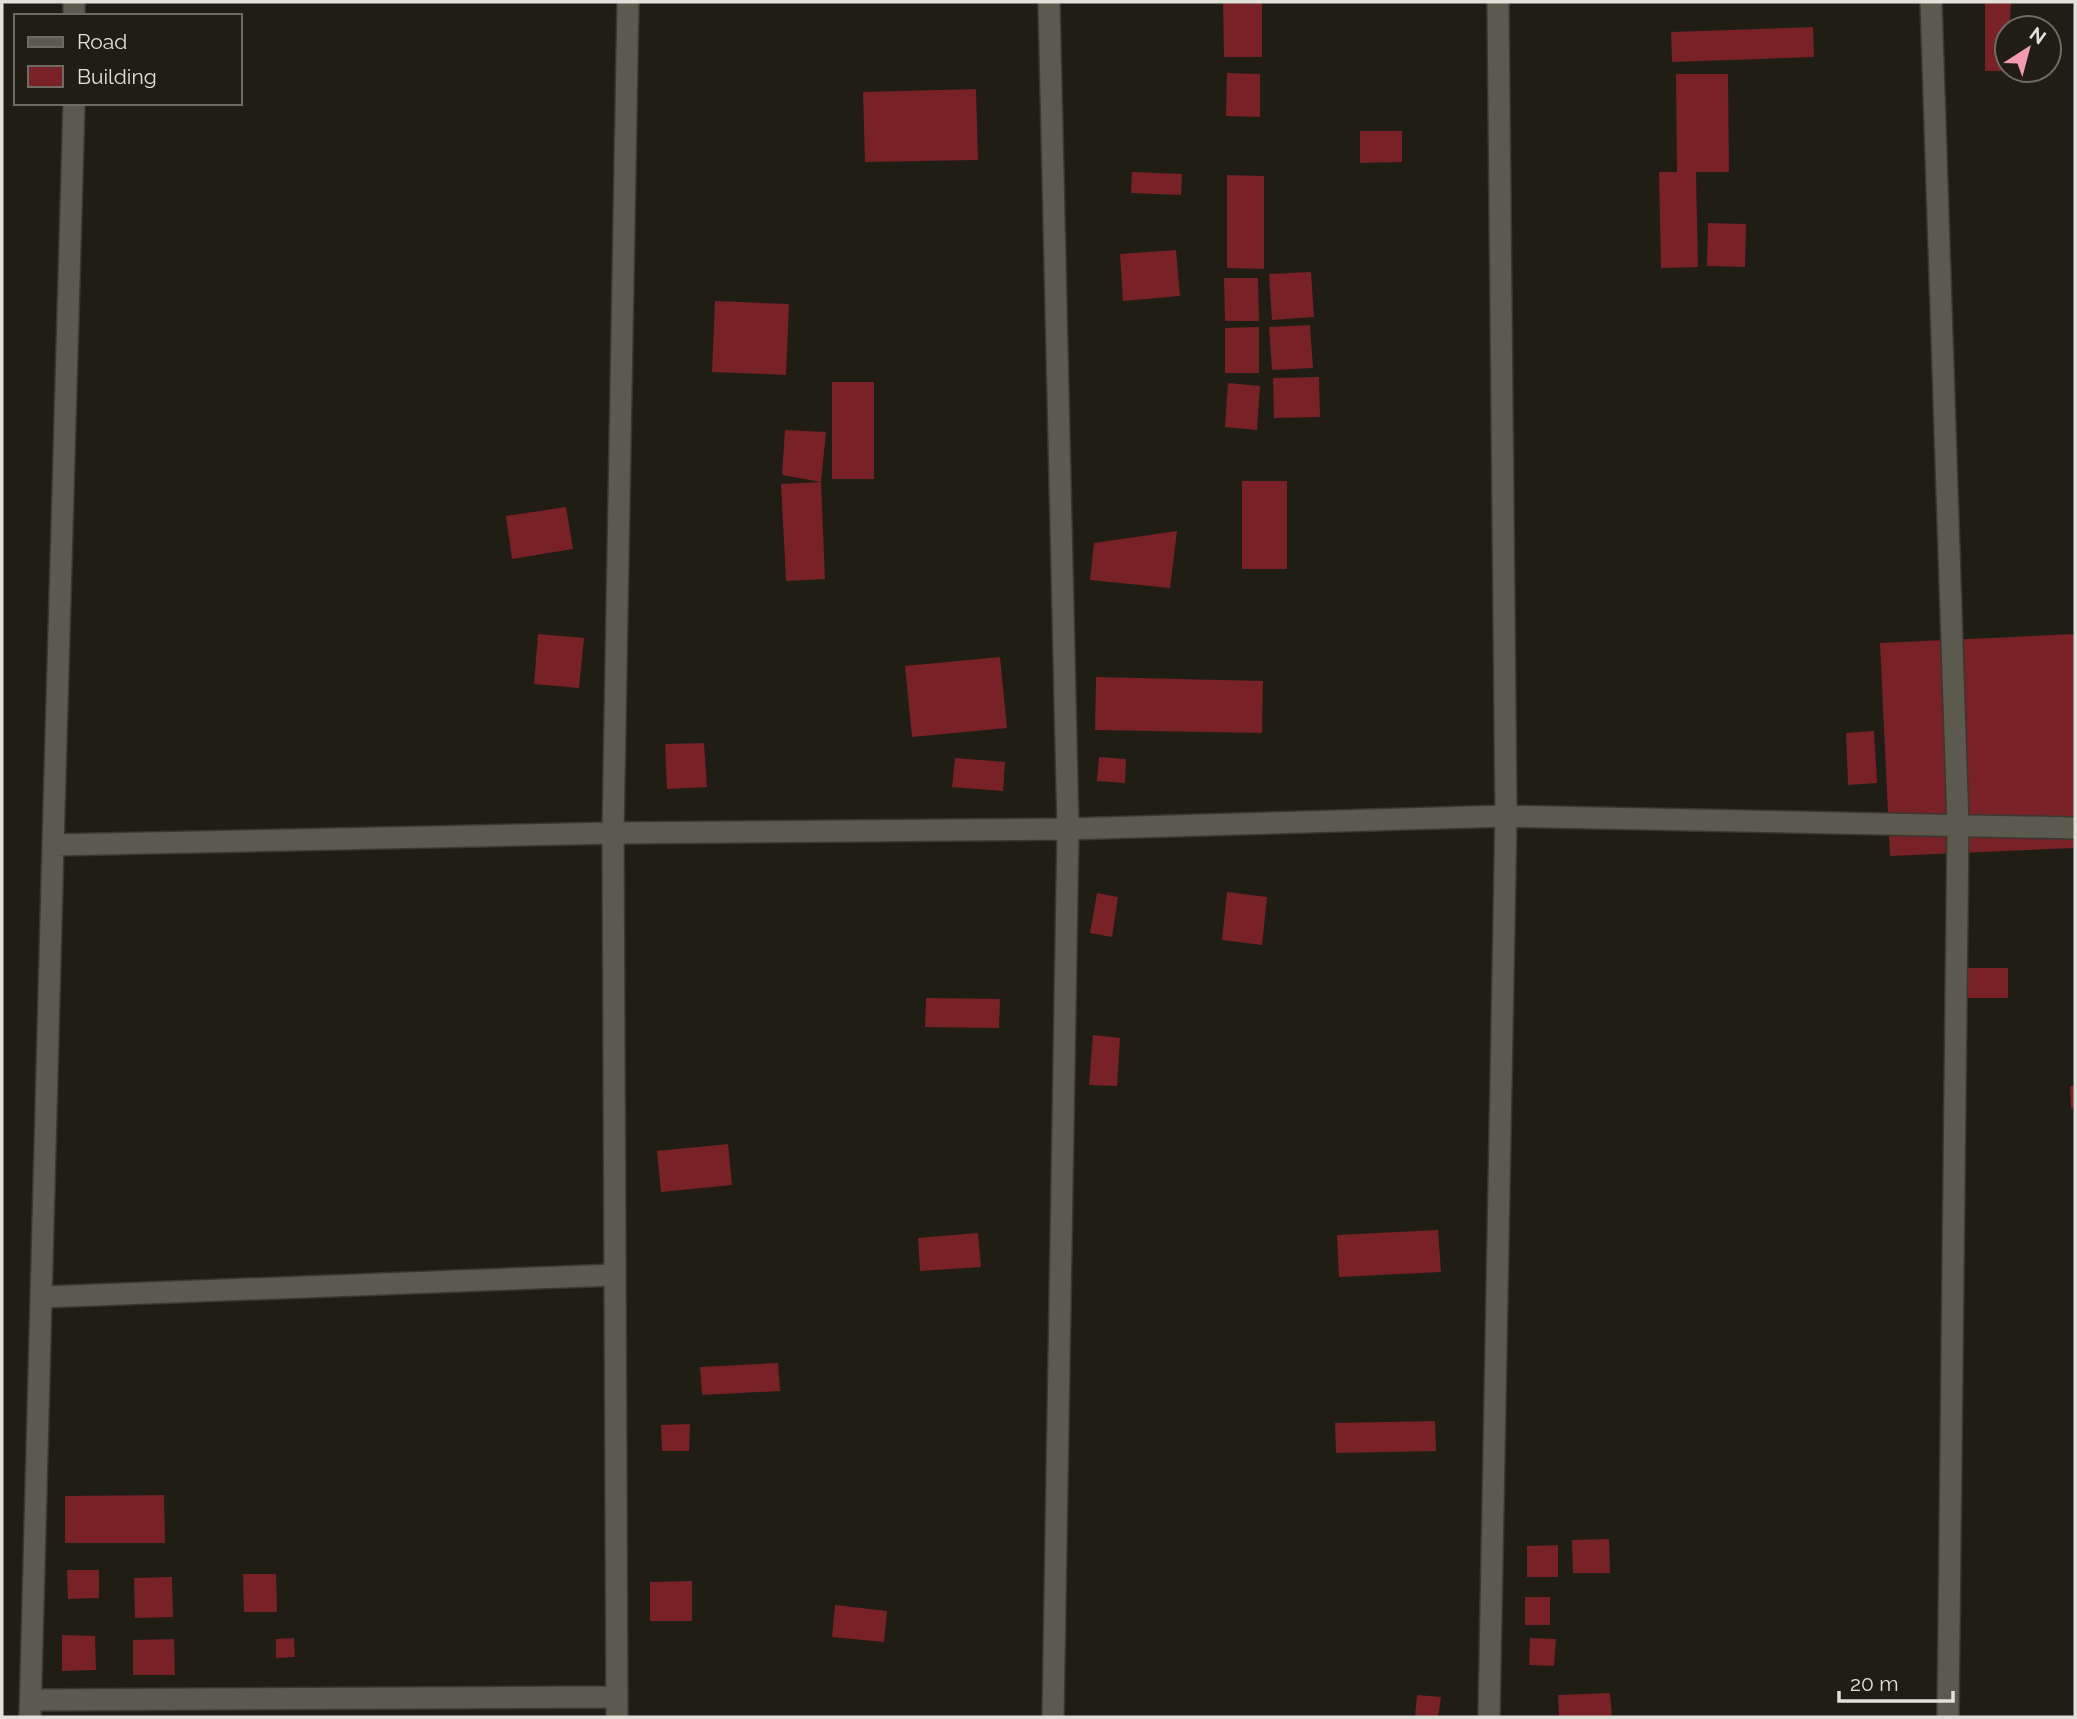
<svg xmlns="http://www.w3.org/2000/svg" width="2077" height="1719" viewBox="0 0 2077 1719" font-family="Raleway,sans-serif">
	<rect width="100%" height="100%" fill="#201d15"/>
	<path fill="#782127" d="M1223,2H1262V57H1224Z
		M1985,2H2011L2007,71H1985Z
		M1813,27L1814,57L1672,62L1671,32Z
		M1227,73L1260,74V117L1226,116Z
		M1676,74H1728L1729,172H1696L1698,267L1661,268L1659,172H1677Z
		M976,89L978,160L865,162L863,92Z
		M1360,131H1402V162L1360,163Z
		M1132,172L1182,174L1181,195L1131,193Z
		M1227,175L1264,176V269L1227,268Z
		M1708,223L1746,224L1745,267L1707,266Z
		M1176,250L1180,296L1123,301L1120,254Z
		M1311,272L1314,317L1272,320L1269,274Z
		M1224,278H1258L1259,321H1225Z
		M715,301L789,304L786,375L712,372Z
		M1310,325L1313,368L1272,370L1269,327Z
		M1259,327V373H1225V328Z
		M1319,377L1320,417L1274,418L1273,378Z
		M832,382H874V479H832Z
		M1228,383L1260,386L1257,430L1225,427Z
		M785,430L826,432L821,482L782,475Z
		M1242,481H1287V569H1242Z
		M821,482L825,579L786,581L781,484Z
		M566,507L573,549L512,559L506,516Z
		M1177,531L1170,588L1090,580L1094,543Z
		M538,634L584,638L579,688L534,684Z
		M2075,634V848L1890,856L1880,643Z
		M1000,657L1007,728L912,737L905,666Z
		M1096,677L1263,681L1262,733L1095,730Z
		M1874,731L1877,783L1848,785L1846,733Z
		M704,743L707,787L667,789L665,744Z
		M1099,757L1126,759L1125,783L1097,781Z
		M955,758L1005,762L1003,791L952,787Z
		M1227,892L1267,897L1262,945L1222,940Z
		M1097,893L1118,897L1112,937L1090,933Z
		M1964,968H2008V998H1964Z
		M926,998L1000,999L999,1028L925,1027Z
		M1093,1035L1120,1038L1117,1086L1089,1085Z
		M2070,1086H2075V1108L2071,1109Z
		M728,1144L732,1185L661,1192L657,1151Z
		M1438,1230L1441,1272L1339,1277L1337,1235Z
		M978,1233L981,1267L920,1271L918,1238Z
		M778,1363L780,1391L702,1395L700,1367Z
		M1435,1421L1436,1451L1336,1453L1335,1423Z
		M690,1424L689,1451H662L661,1425Z
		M164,1495L165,1543H65V1496Z
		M1609,1539L1610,1573H1573L1572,1540Z
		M1558,1545V1577H1527V1546Z
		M67,1570H99V1598L68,1599Z
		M243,1574H276L277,1612H244Z
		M172,1577L173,1617L135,1618L134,1578Z
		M692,1581V1621H650V1582Z
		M1525,1597H1550V1625H1525Z
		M835,1605L887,1611L884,1642L832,1637Z
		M62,1635L95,1636L96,1670L62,1671Z
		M294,1638L295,1657L276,1658V1639Z
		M1530,1638L1556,1639L1554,1666L1529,1665Z
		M174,1639L175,1675H133V1640Z
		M1610,1693L1612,1717H1559L1558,1695Z
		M1417,1695L1441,1697L1438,1717H1415Z"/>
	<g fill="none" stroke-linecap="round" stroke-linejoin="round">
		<defs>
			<path id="street" d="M1049,2L1068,829L1053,1717
				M1931,2L1958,825L1948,1717
				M74,16V2
				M74,103L53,845L613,833L1068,829L1506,816L2075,828
				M43,1297L615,1275
				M33,1700L617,1697
				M30,1717L53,845
				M617,1717L613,833L628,2
				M1489,1717L1506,816L1498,2"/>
		</defs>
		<use href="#street" stroke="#3a3732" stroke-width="24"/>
		<use href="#street" stroke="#5c594f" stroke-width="21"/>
	</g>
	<rect width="2077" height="1719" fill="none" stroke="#e2e0da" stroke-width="7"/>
	<rect x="14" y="14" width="228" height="91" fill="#201d15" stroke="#6e6b64" stroke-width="2"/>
	<rect x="28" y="37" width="35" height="10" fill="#5c594f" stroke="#6e6b64" stroke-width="2"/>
	<text x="77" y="49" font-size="21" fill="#e2e0da">Road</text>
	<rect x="28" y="66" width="35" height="21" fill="#782127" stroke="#6e6b64" stroke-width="2"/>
	<text x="77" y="84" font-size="21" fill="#e2e0da">Building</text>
	<g transform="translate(2028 49) rotate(36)"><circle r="33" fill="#201d15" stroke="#6e6b64" stroke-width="2"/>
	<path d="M0-5L12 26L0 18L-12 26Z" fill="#f29ab0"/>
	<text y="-10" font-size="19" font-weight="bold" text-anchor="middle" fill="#e2e0da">N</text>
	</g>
	<path d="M1839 1691v10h114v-10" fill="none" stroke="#e2e0da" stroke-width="3.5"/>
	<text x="1850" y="1691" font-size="21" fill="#e2e0da" stroke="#201d15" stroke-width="5" paint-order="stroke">20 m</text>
</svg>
